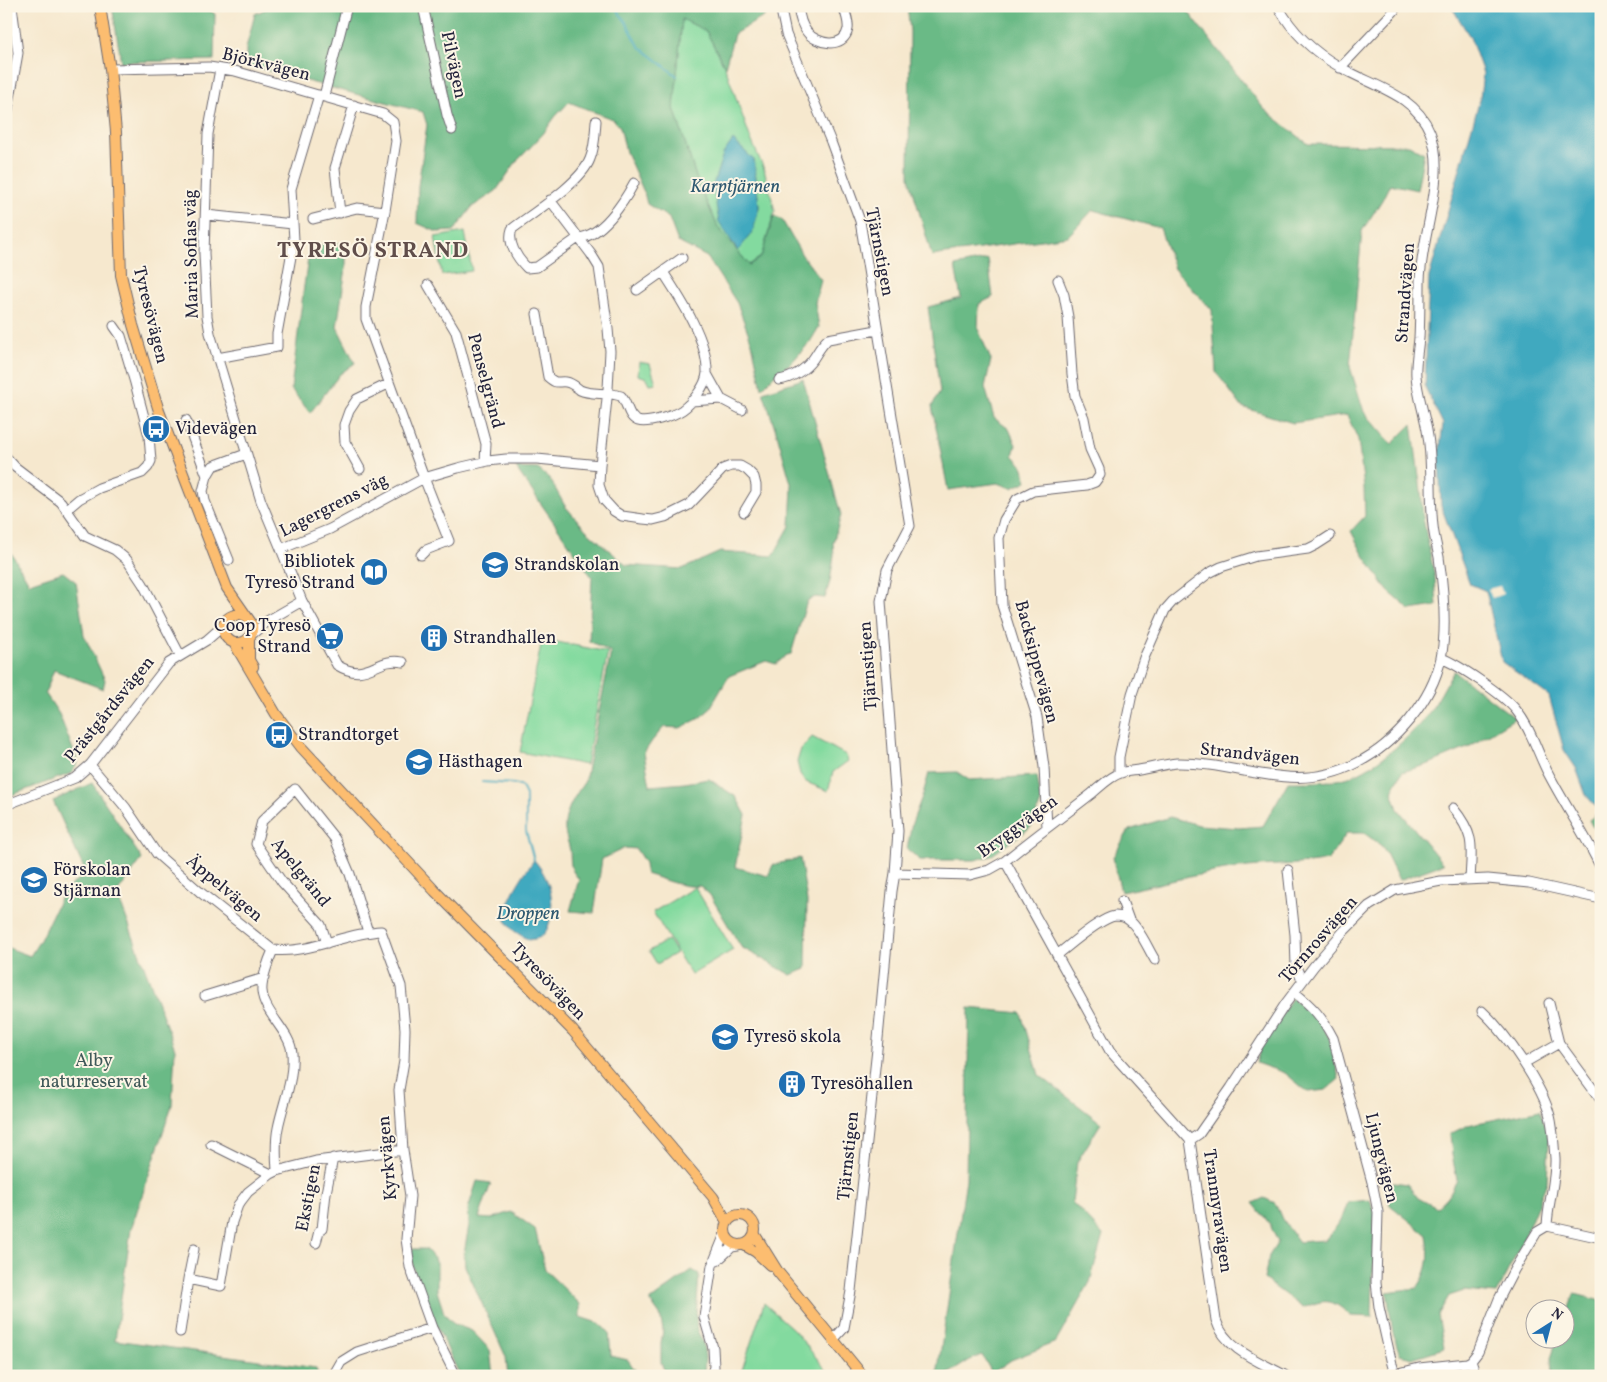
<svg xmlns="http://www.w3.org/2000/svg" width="1607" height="1382" viewBox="0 0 1607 1382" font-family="Vollkorn,serif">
	<rect width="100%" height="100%" fill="#fcf5e5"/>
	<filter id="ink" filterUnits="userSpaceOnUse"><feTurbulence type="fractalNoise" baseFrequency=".02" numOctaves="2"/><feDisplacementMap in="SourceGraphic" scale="10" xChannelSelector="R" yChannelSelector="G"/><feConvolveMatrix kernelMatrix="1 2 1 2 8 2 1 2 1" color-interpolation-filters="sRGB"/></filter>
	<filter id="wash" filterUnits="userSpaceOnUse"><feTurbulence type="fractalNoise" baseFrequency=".0096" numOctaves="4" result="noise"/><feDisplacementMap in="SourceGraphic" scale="20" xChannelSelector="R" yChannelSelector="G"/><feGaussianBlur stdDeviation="1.12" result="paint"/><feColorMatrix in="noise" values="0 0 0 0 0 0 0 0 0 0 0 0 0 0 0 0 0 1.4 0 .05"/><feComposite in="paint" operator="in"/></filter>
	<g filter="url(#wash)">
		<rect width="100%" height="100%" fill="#f6e8ce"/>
		<path fill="#83da9f" stroke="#527e6d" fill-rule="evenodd" d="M682,18L706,31L725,67L750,137L764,169L775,211L761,257L749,265L718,227L698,183L674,108ZM754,160L759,207L753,231Z
			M465,232L472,271L442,275L435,237Z
			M639,362L650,364L656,383L650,384L647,378L638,375Z
			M542,639L608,652L586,765L520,752Z
			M812,737L846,755L848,761L833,772L828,791L806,782L800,774L797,762L801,749Z
			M695,887L733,950L691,975L653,912Z
			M668,940L676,953L657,964L649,951Z
			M764,1303L794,1330L831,1376H740Z"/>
		<path fill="#6aba86" stroke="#466e60" d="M112,6H203L215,14L214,60L121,62Z
			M272,6H766L765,16L734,34L725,67L706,31L682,19L674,108L698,183L718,227L749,265L761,257L774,216L782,220L802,255L821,280L815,303L819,327L810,342L791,363L777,373L762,388L752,343L737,303L707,257L678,242L669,218L647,204L644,192L626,152L620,127L612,119L569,102L555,117L543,134L516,162L496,191L472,207L454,231L437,232L417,223L418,186L427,125L423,112L246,65V48L255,14Z
			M907,6H1186V9L1264,109L1308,144L1409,145L1424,153L1417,190L1390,184L1382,200L1362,231L1350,367L1364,412L1392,444L1412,424L1421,491L1423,518L1435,578L1437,606L1410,610L1388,591L1363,554L1351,531L1365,516L1364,488L1358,439L1347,415L1293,423L1242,407L1216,372L1212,310L1174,269L1160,228L1093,210L1068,236L932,256L909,177L910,31Z
			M346,243V268L337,327L355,363L340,374L310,413L291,389L304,286L310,245Z
			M988,259L993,297L979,304L978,329L991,360L985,387L994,418L1009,429L1016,445L1013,455L1022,465L1027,481L1012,488L998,483L948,490L932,406L940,392L928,307L961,298L955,266Z
			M803,379L841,515L833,543L834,555L830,581L825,598L815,597L807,601L791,654L787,655L776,664L766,661L729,676L709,710L698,719L680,728L664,727L652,741L644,753L650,786L685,783L709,779L736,797L746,815L735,867L768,876L773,865L800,858L807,901L806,969L791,975L741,947L710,895L700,886C682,888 663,879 646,874L645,863L636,849L625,848L602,859L594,913L570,911L579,879C569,869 571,863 570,851C569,844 566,838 565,831C563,813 575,796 585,781L611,652L589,641L592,577L516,468L538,469L550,479L565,506L586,530L626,565L682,569L720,552L773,556L790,526L792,487L777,434L763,392Z
			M6,544L29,583L63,572L76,582L84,635L105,680L103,689L54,670L45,693L59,714L78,762L72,773L6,797Z
			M1454,671L1515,718L1467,748L1429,764L1402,772L1392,791L1398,809L1443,864L1399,880L1383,847L1364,833H1347L1328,860C1299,866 1269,864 1239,868C1200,873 1161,884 1121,892L1113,857L1129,830L1170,817L1199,825L1239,828L1263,826L1288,782C1306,782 1325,783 1342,779C1370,773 1411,737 1428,714C1438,701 1445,685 1454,671Z
			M957,772L969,780L1037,776L1041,802L1031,827L991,856L975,860H920L907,849L912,823L923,794L929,773Z
			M92,783L142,859L117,893L175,1049L172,1105L131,1229L115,1340L316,1368L318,1376H6V947L30,956L40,940L63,892L86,873L53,801Z
			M1600,812L1601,813V843L1589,820Z
			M1292,998L1317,1017L1329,1037L1339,1079L1326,1090L1308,1092L1285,1073L1256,1063L1263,1041Z
			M969,1008L1021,1013L1039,1075L1101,1123L1077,1162L1072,1202L1103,1235L1090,1282L1056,1342L1011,1360L992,1373L982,1355L970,1360L945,1376H937L966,1179Z
			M1540,1110L1549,1140L1547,1182L1522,1243L1496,1294L1464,1291L1449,1296L1438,1315L1444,1348L1412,1358L1400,1355L1393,1333L1387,1292L1417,1288C1430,1270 1430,1256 1427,1235L1390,1205L1385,1184L1394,1182L1407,1184L1418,1198L1437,1208L1449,1195L1457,1180L1452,1155L1450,1134L1468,1125Z
			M477,1181L491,1183L479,1218L491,1219L511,1212L535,1229L545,1270L580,1304V1317L598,1323L609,1332L611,1356L628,1360L639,1376H508L506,1357L465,1266L464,1253L469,1225L468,1209Z
			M1264,1198L1275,1203L1282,1219L1299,1242L1325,1240L1341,1221L1348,1202L1370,1200L1375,1216L1372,1312L1373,1317L1351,1316C1332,1299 1327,1298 1303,1308L1264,1279L1269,1256L1278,1242L1269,1223L1253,1203Z
			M411,1249H426L437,1262V1291L444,1313L454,1324L472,1331L490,1350L493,1376H460L436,1324L413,1268Z
			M692,1270L699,1274L696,1317L697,1330L703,1343L705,1357L704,1375L667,1376L661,1363V1344L663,1330L660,1315L650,1301Z
			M1574,1294L1601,1301V1376H1552L1551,1357L1557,1340H1564L1565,1319Z"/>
		<path fill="#3fa9bf" stroke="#30667d" d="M1451,6H1601V813L1586,795L1576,768L1564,750L1549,696L1502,662L1486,591L1470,584L1441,506L1439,455L1443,424L1425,387L1429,277L1480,99L1483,73L1470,37Z
			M733,140L754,160L759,207L753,231L738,251L719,222L713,185L723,154Z
			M534,860C548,876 554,895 551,916C549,924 548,932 540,937C538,939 532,939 529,940C521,935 509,930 506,920C502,905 525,872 534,860Z"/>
		<path fill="#f6e8ce" d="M1500,586L1503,594L1492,598L1488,589Z"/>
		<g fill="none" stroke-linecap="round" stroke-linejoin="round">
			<path stroke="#3fa9bf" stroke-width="2" d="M614,6L626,22L639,46L677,76
				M482,782L514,784L522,787L526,795V831L534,860"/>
		</g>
	</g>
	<g filter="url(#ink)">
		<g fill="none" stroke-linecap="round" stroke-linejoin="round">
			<defs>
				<path id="minor" d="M423,6L447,115L452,130
					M783,6L782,15L786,34L831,142L860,221L910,526L887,570L881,601L898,831L895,873L892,891L877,1049L851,1291L844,1328L833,1340
					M798,6C799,15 801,25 807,32C816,44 844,50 848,29C849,22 846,14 843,6
					M1340,68L1394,11
					M110,69L209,67L235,71L383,114L393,122L396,141L385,211L366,307V319L424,478L449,541L426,550L421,555
					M220,69L208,134L204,253L207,316L210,333L261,501L281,549
					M324,96L347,6
					M6,121L18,53L12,6
					M596,121C595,133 595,148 590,159C581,183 533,213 512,229C507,243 517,258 527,268L537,267L578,238C601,237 624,202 634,183
					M550,200L591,254L599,267L608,329L610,351L608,389L600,465L599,485L604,500L614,511L622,516L643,519L653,520L665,517L689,505L723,469L731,466H740L747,470L754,477L756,485V492L744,512
					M340,213L335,168L354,105
					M206,215L293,224
					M313,219L357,208L385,211
					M428,285L456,332L486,444L485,462
					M637,290L682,258
					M537,314L548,377C557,385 557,381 566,382C572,383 576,387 580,390C588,394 599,393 608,394
					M217,358L277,347V334L294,240L291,189L319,95
					M707,374L721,399L742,410
					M779,380C792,378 805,370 813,359C818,352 821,345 828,339L877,330
					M608,393L621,396C628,403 627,417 638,421C648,424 673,416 682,410C692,403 706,386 707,373C708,340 680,298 663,272
					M691,401L721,399
					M186,420L207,476L203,491L205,501L229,560
					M6,457L15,467L61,502L85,536L115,550L127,560L143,584L180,655
					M360,469L345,442L344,425L349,411L357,399L388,384
					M207,476L213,466L246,454
					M66,510L79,499L99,488L142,473L148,467L151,461L149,436L135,383L121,336L114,326
					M251,635L269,620L302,601
					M1441,658C1459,665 1504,695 1516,710C1530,727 1537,751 1547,771C1564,804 1585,834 1601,868
					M403,662C376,656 368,684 337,665L302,601L281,549L330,529L424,478L458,468L488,461L506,459H537L600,465
					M90,765L126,808L157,854L200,892L273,950C310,954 344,933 381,931L401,986L405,1029L404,1061L399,1090L403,1150L410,1196L406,1239L410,1267L432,1328L456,1376
					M1119,773V757L1132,694L1144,658L1165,610L1173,601L1209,573L1221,567L1256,556L1308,549L1316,545L1330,536
					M6,805L75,778L90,765L169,663L207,640L223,626
					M1453,808C1475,835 1472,846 1470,879
					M1047,828L1044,767L1037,717L1002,605L999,538L1004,520L1017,499L1033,491L1087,485L1095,482L1100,475L1099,469L1090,449L1084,418L1075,396L1072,374L1068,317L1064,295L1058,280
					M1005,861L1110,1051L1190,1140L1216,1320C1225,1350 1261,1362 1286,1376
					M1288,870L1295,935L1296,967L1300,976L1304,979
					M895,873L970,875L989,870L1005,861C1033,838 1062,817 1090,795C1099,788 1110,776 1121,773C1126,771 1134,771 1139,770C1151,768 1165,764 1177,763C1240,762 1294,796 1357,763C1395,744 1432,701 1441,658C1447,630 1443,586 1439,557C1437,547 1434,537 1433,526C1430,499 1432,471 1429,444C1427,421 1418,399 1416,376C1415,364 1418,350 1419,338C1420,319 1420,300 1420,281C1421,235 1448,175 1430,132C1415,94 1372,86 1340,67C1315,53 1292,32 1278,6
					M1122,901L1129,920
					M327,943L321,925L282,882L256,844L262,821L295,789L335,839L350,874L368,932
					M273,950C269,959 261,981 262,991C264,1014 290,1031 292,1053C294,1080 283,1103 278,1128C275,1142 276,1157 277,1171
					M1057,955C1070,945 1100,918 1115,916C1121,916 1126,917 1130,921C1140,929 1148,949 1155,960
					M1294,992C1313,1007 1322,1017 1333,1038L1372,1182L1378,1212L1376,1282L1379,1307L1392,1364L1395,1374L1394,1376
					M205,996L264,978
					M1559,1043L1601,1100
					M1524,1063L1559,1043L1549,1003
					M1190,1140L1199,1134L1231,1088L1286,1003L1314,966L1343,932L1369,906L1395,890L1441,881L1488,879L1529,883L1601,899
					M211,1144L271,1174
					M1547,1226L1601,1238
					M316,1243L319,1231L322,1229L326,1193L333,1158
					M194,1249L188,1279L221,1286L232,1222L238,1205L248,1192L271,1174L277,1171L316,1161L403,1150
					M717,1261L732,1247L738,1246
					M180,1332L188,1279
					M1471,1361L1478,1352L1499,1299L1514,1270L1537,1232L1547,1226C1548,1203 1556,1180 1555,1158C1554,1146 1553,1127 1550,1116C1542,1085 1505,1032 1482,1011
					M1471,1361L1476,1376
					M1395,1374L1419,1368L1467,1363L1471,1361
					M333,1376L341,1362L357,1352L432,1328
					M711,1376L714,1367L713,1348L704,1317L712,1266L725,1234"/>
				<path id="major" d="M100,6L110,69L116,132L121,275L133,325L159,411L227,588L252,624C254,637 246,644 234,643
					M246,617C226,607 213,634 234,643L276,714L301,747L435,891L573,1031L713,1197L727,1222
					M249,639V660L253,667
					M725 1230a15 15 0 1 1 30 0a15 15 0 1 1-30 0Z
					M755,1235L778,1272L863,1376
					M744,1245L756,1252L770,1265"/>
			</defs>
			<use href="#minor" stroke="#6c676e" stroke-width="11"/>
			<use href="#major" stroke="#6c676e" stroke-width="12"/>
			<use href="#minor" stroke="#fff" stroke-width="9"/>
			<use href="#major" stroke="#fcbd6f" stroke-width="10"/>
		</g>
	</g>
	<defs>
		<symbol id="bus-disc" viewBox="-11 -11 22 22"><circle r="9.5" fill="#1f6fb2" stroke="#fcf5e5"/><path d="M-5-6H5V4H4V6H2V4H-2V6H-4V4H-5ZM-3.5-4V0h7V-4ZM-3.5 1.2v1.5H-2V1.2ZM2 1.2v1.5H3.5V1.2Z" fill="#fff"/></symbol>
		<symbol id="school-disc" viewBox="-11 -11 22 22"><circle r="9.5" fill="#1f6fb2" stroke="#fcf5e5"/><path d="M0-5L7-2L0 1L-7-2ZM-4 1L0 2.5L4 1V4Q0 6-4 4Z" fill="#fff"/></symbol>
		<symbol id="library-disc" viewBox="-11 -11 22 22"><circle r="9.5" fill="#1f6fb2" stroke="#fcf5e5"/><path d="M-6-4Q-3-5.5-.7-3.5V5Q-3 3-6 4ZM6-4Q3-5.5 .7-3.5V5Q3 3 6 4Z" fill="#fff"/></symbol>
		<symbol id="supermarket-disc" viewBox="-11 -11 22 22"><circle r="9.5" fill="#1f6fb2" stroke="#fcf5e5"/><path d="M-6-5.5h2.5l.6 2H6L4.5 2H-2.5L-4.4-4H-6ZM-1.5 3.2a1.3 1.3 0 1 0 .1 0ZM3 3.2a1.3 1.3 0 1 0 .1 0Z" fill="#fff"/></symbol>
		<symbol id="building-disc" viewBox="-11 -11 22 22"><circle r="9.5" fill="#1f6fb2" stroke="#fcf5e5"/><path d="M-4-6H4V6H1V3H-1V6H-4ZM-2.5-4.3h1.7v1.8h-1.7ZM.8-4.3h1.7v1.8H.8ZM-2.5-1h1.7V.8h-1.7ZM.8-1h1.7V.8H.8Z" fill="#fff"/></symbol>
	</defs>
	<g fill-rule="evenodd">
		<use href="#bus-disc" x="140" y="413" width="32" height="32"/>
		<use href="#school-disc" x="479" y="549" width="32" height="32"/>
		<use href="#library-disc" x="358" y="556" width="32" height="32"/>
		<use href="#supermarket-disc" x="314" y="620" width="32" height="32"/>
		<use href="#building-disc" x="418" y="622" width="32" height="32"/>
		<use href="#bus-disc" x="263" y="719" width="32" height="32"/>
		<use href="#school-disc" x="403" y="746" width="32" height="32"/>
		<use href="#school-disc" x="18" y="864" width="32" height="32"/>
		<use href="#school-disc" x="709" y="1021" width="32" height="32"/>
		<use href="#building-disc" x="776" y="1068" width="32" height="32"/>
	</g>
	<g text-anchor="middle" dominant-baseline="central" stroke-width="4" stroke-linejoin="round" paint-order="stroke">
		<g font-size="18" fill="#22223b" stroke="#fcf5e5">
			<text transform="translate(266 65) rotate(14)">Björkvägen</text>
			<text transform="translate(453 65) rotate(78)">Pilvägen</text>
			<text transform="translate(879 252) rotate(79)">Tjärnstigen</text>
			<text transform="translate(192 254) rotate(-91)">Maria Sofias väg</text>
			<text transform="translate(1406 293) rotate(-86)">Strandvägen</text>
			<text transform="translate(150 315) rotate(76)">Tyresövägen</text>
			<text transform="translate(485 381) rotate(75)">Penselgränd</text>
			<text transform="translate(334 506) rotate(-27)">Lagergrens väg</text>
			<text transform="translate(1036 662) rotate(75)">Backsippevägen</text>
			<text transform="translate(869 666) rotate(-94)">Tjärnstigen</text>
			<text transform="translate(110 710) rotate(-51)">Prästgårdsvägen</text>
			<text transform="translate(1250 755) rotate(6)">Strandvägen</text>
			<text transform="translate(1018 827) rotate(-36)">Bryggvägen</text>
			<text transform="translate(300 873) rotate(51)">Apelgränd</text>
			<text transform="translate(224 889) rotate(40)">Äppelvägen</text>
			<text transform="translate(1319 940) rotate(-49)">Törnrosvägen</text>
			<text transform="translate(548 982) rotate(46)">Tyresövägen</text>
			<text transform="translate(849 1156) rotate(-84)">Tjärnstigen</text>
			<text transform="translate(388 1158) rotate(-95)">Kyrkvägen</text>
			<text transform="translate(1381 1158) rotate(76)">Ljungvägen</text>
			<text transform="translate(309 1198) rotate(-79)">Ekstigen</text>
			<text transform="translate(1217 1211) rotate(82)">Tranmyravägen</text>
		</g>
		<g font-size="18" fill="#22223b" stroke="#fcf5e5" text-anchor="start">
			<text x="175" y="429">Videvägen</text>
			<text x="355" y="562" text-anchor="end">Bibliotek<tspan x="355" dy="21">Tyresö Strand</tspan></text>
			<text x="514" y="565">Strandskolan</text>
			<text x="311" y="626" text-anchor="end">Coop Tyresö<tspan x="311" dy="21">Strand</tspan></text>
			<text x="453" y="638">Strandhallen</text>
			<text x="298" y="735">Strandtorget</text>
			<text x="438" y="762">Hästhagen</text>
			<text x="53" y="870">Förskolan<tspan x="53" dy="21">Stjärnan</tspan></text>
			<text x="744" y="1037">Tyresö skola</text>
			<text x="811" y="1084">Tyresöhallen</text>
		</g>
		<g font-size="18" fill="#3f5959" stroke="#fcf5e5">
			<text x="94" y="1061">Alby<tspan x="94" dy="21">naturreservat</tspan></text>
		</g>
		<g font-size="19" font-style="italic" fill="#2e5870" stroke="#fcf5e5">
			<text x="735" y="187">Karptjärnen</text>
			<text x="528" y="914">Droppen</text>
		</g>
		<g font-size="22" font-weight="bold" letter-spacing="1" fill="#604e4b" stroke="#fcf5e5">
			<text x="373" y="251">TYRESÖ STRAND</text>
		</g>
	</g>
	<rect width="1607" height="1382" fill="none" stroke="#fcf5e5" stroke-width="25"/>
	<g transform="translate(1550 1324) rotate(36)"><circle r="24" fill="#fcf5e5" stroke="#a5a1a1"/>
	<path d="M0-4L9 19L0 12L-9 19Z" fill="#1f6fb2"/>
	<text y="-8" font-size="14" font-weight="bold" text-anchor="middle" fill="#22223b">N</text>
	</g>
</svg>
